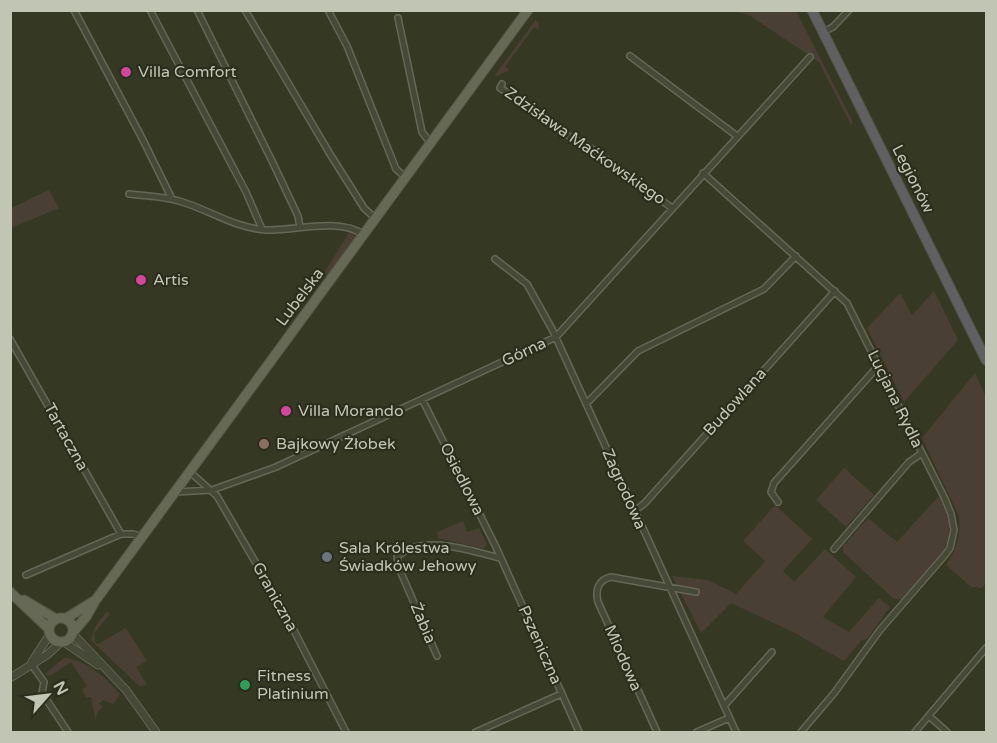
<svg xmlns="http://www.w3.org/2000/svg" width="997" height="743" viewBox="0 0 997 743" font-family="'Varela Round',sans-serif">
	<rect width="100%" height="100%" fill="#353924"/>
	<path fill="#4a3f34" d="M736,11H796L853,122L851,125L819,62L749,15Z
		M535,21L538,22L539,30L534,27L505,67L509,70L497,76L495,75Z
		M49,190L59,208L11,228V208Z
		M350,231L355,236L354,241L328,276L324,273Z
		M934,291L958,340L904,402L867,328L900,293L912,315Z
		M975,373L986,397V583L982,588L971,587L946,565C957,549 961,535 959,516L922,438Z
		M844,468L874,495L846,527L816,500Z
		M939,496C943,506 949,517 949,528C950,556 919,580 902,599H894L843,552V546L868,518L897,542Z
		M775,505L812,539L783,571L794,582L825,549L856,577L823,617L849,632L879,598L890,607L867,639L861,641L844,661L795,633L731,603L701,633L672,576L708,580L736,594L765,561L743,541Z
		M463,521L467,532L479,528L487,544L484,549L438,538L437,532Z
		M107,611L110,614L94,633L95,642L98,644L126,628L147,661L136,667L147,685L139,686L91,640L95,627Z
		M64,658C82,658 110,680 120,695L113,704L103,700L99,704L103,707C93,714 96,722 98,732L91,697H86L82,690L87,686L71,662L50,676L45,674Z"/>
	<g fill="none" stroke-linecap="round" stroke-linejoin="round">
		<defs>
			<path id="minor" d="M74,10L143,140L172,199
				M150,10L246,192L262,229
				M197,10L272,161L298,216L300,227
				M245,10L330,154L364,208L376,219
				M328,10L347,46L396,169L406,178
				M398,18L422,132L431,144
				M823,32L833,27L849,10
				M630,56L737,136
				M502,84L500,88L508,93L565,134L585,144L672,208
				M703,173L847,303L945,499L951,514L954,530L950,548L945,555L880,630L835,692L801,732
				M129,194C145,196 163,196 179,201C208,209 234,228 266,230C295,231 339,217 364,235
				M495,259L527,284L552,329L736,732
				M10,339L121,534
				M422,399L496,547L579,732
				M586,404L638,351L764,289L796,256
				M190,472L217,496L286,615L346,732
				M176,492L212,490L276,467L556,337L810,57
				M778,502L771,492L774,483L879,365
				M634,511L644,504L835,291
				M834,549L909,462L922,453
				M26,575L121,534H133L143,537
				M437,656L399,568L397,557C421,533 472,551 500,558
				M31,664L44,682L42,693L68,732
				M724,706L772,652
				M929,716L947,732
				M476,732L561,694
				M657,732L598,602C595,590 598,580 611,577L696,592
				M697,732L729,718
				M915,732L986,648"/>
			<path id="tertiary" d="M73,634L126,690L156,732
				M64,642L98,665
				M32,662L50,634
				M10,678L47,655L61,642"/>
			<path id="primary" d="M10,592L49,629
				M24,600L56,619
				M49 630a12 12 0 1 1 24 0a12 12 0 1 1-24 0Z
				M65,619L94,601
				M74,631L86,617L95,601L528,10"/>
			<path id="trunk" d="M812,10L986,360"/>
		</defs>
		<use href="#minor" stroke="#646756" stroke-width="8"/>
		<use href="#tertiary" stroke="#646756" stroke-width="9"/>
		<use href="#primary" stroke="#525544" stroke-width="11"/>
		<use href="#trunk" stroke="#515443" stroke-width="11"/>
		<use href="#minor" stroke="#464938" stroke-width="5"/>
		<use href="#tertiary" stroke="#464938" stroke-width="7"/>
		<use href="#primary" stroke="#666956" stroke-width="9"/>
		<use href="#trunk" stroke="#606062" stroke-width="9"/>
	</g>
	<g fill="#d1479c" stroke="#2b2e1d" stroke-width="2">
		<circle cx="126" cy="72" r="6"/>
		<circle cx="141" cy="280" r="6"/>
		<circle cx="286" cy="411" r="6"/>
	</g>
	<circle fill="#8d6e63" stroke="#2b2e1d" stroke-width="2" cx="264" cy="444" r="6"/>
	<circle fill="#6b7280" stroke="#2b2e1d" stroke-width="2" cx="327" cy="557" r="6"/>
	<circle fill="#2e9e5b" stroke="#2b2e1d" stroke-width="2" cx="245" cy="685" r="6"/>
	<g text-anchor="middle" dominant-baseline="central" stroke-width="4.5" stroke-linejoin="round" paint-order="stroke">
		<g font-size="16" fill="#c1c5b3" stroke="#2b2e1d" text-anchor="start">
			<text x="138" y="72">Villa Comfort</text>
			<text x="153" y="280">Artis</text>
			<text x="298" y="411">Villa Morando</text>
			<text x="276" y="444">Bajkowy Żłobek</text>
			<text x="339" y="548">Sala Królestwa<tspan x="339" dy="18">Świadków Jehowy</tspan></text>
			<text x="257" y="676">Fitness<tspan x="257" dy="18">Platinium</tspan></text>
		</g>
		<g font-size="16" fill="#c1c5b3" stroke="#2b2e1d">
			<text transform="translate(585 146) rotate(35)">Zdzisława Maćkowskiego</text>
			<text transform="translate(913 179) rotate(63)">Legionów</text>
			<text transform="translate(300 297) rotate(-53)">Lubelska</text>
			<text transform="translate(524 352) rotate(-25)">Górna</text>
			<text transform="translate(895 399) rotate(64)">Lucjana Rydla</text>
			<text transform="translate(735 402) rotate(-48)">Budowlana</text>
			<text transform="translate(66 437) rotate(61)">Tartaczna</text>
			<text transform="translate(462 479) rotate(63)">Osiedlowa</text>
			<text transform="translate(624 489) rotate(66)">Zagrodowa</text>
			<text transform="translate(275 597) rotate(61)">Graniczna</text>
			<text transform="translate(423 623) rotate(67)">Żabia</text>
			<text transform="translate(540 645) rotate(66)">Pszeniczna</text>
			<text transform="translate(623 658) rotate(66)">Miodowa</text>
		</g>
	</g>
	<rect width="997" height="743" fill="none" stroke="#c1c5b3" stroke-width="24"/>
	<g transform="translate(48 695) rotate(62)" stroke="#2b2e1d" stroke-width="4.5" paint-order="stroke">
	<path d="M0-4.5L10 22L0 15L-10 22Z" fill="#c1c5b3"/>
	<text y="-9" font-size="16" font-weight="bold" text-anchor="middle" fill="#c1c5b3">N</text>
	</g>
</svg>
